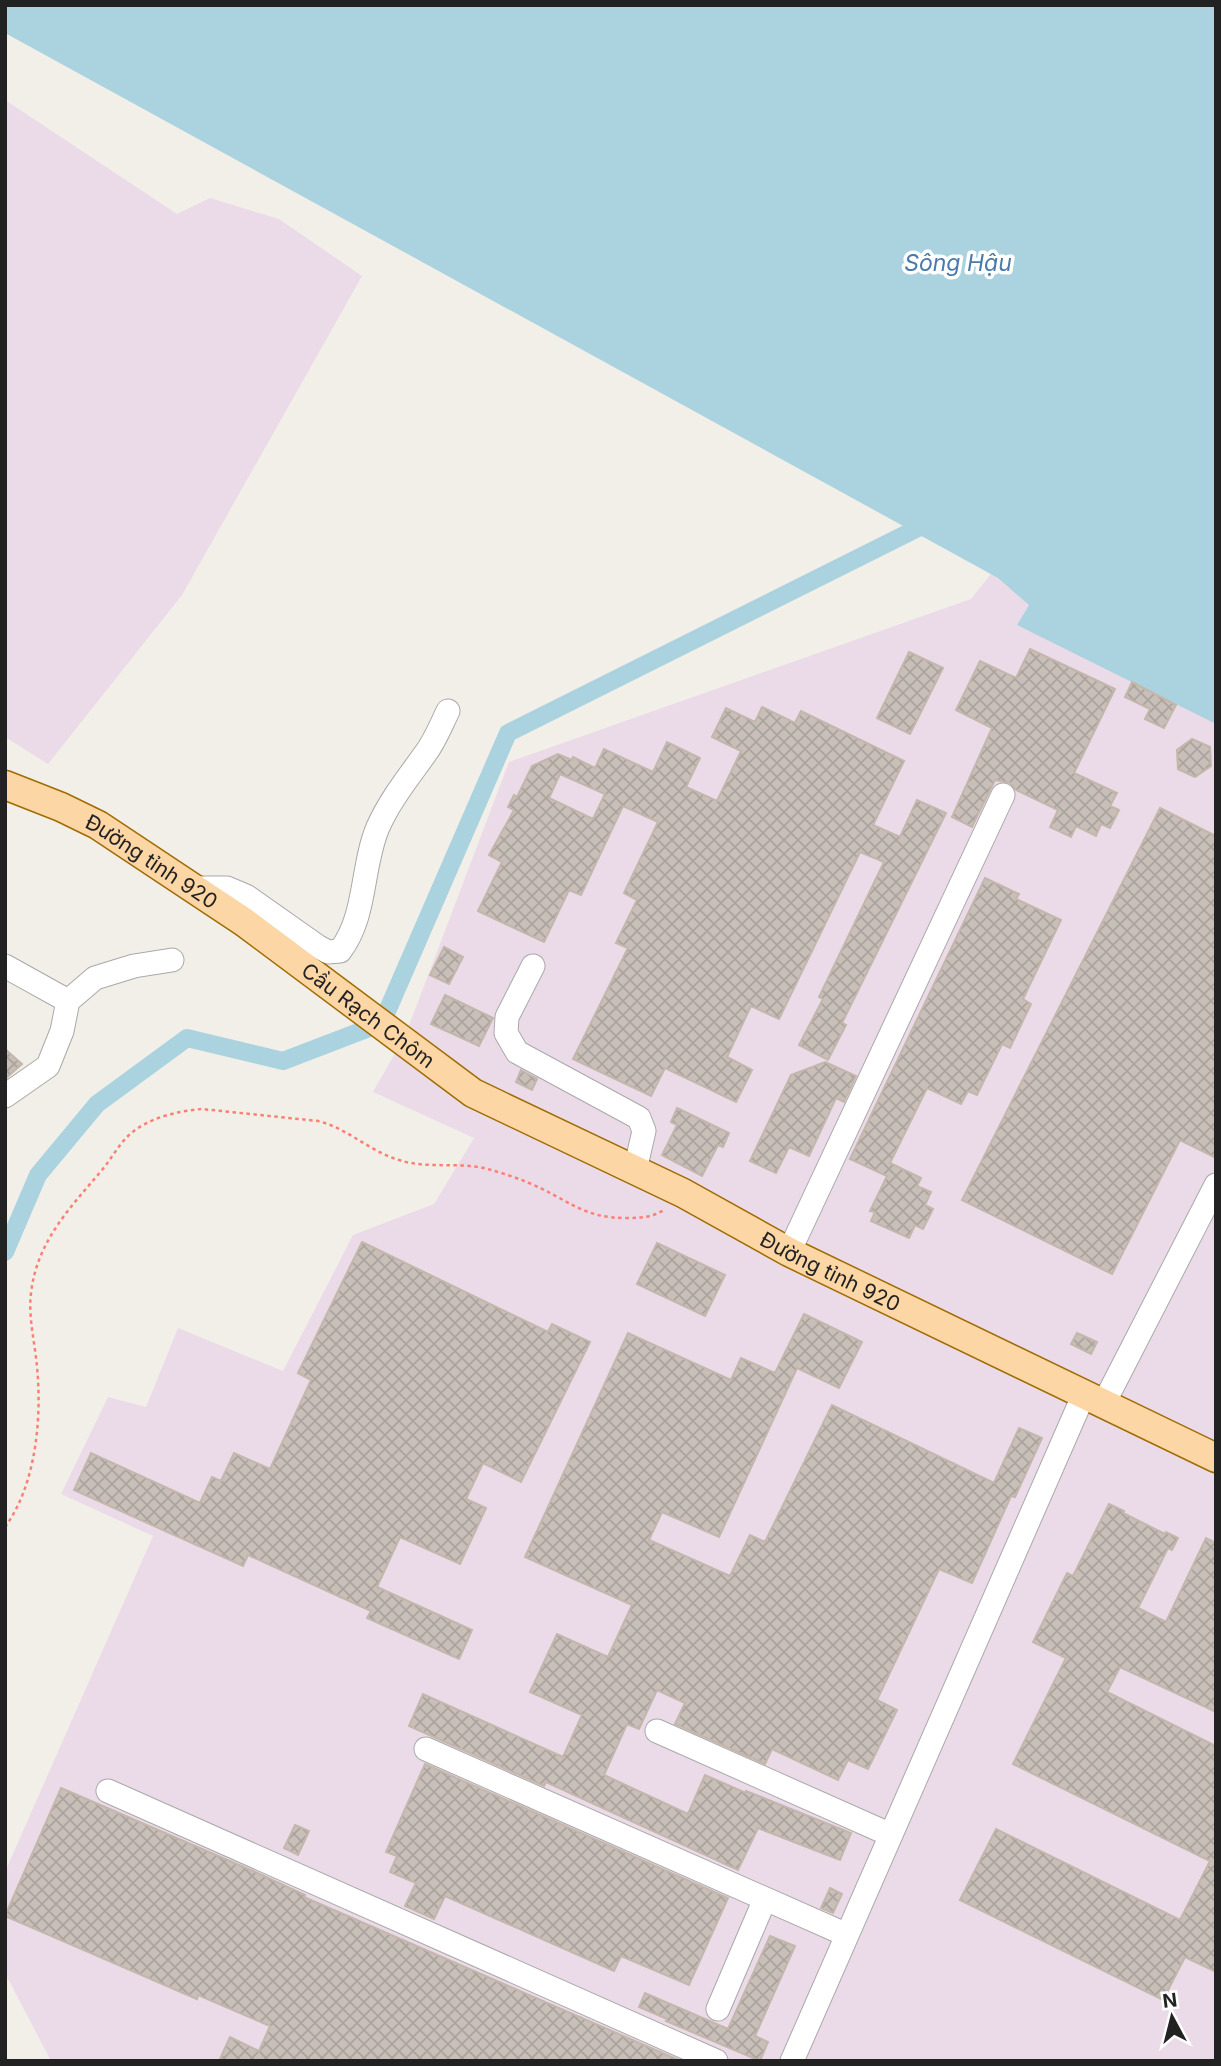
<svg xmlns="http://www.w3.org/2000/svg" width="1221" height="2066" viewBox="0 0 1221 2066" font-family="Inter,sans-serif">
	<defs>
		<pattern id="building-cross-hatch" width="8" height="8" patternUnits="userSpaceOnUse" patternTransform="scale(1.75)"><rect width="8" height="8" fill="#c7bfb8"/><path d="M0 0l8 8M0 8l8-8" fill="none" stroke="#aba49e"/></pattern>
	</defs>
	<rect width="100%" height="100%" fill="#f2efe9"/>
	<path fill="#ebdbe8" d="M5,100L177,214L210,198L279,219L362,276L182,595L48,764L5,737Z
		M999,564L1216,674V2061H51L5,1973V1872L153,1536L61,1494L108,1397L146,1407L178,1328L283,1371L353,1235L434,1204L474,1138L373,1092L405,1036L509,762L971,599Z"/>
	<path fill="#aad3df" d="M5,5H1216V724L1017,625L1029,605L998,578L5,33Z"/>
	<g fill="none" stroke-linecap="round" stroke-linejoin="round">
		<path stroke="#aad3df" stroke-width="18" d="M5,1252L38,1175L97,1104L187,1038L283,1061L382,1023L508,733L932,521"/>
	</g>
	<path fill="url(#building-cross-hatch)" stroke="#c4b6ab" stroke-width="2" fill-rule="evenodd" d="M1030,649L1115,689L1074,773L1117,793L1110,806L1119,810L1110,828L1101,824L1096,836L1076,826L1071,837L1050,827L1058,810L1016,790L1010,783L995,780L972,827L952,817L992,728L956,710L980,661L1016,678Z
		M909,652L943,668L910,734L877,718Z
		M1132,682L1176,705L1164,728L1145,719L1150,709L1125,697Z
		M762,707L795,723L801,711L904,761L873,825L900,837L917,800L946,813L842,1023L846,1025L828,1060L799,1045L823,999L819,997L884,862L860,852L779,1019L751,1006L727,1057L752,1070L736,1102L665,1068L651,1096L573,1059L628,948L616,943L637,900L624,893L658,822L623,806L581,895L569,890L544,942L478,911L502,862L489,855L514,810L508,807L514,795L517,797L532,766L558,754L572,760L573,757L595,768L604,749L653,772L667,742L700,758L686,787L717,801L741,751L712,737L726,708L755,722ZM560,774L605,794L593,819L549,798Z
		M1192,739L1210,747L1211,766L1195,777L1178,769L1177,750Z
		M1160,808L1216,836V1158L1180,1140L1112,1274L962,1200Z
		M985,878L1019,894L1016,899L1061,920L1023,999L1031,1004L1010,1048L1002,1044L977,1095L968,1091L961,1104L927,1088L890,1163L921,1178L917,1186L931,1192L925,1205L933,1209L923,1229L915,1225L909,1238L871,1221L875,1212L870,1211L887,1176L850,1159Z
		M444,947L463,957L449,984L430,975Z
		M445,995L493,1018L479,1046L431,1024Z
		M5,1049L22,1064L5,1079Z
		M825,1062L856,1076L844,1102L836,1098L809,1156L789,1147L776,1173L750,1161L791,1075Z
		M521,1070L537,1079L532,1090L516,1082Z
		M677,1108L729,1133L723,1147L718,1145L702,1176L662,1155L677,1125L671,1122Z
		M362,1242L548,1332L552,1324L590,1342L521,1482L483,1463L466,1499L486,1508L460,1564L400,1537L377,1587L472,1630L459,1659L367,1618L371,1611L248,1555L243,1566L74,1490L91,1453L200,1503L212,1477L221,1481L234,1453L270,1469L311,1380L298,1373Z
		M657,1243L725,1275L705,1316L637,1284Z
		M804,1314L862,1342L839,1388L797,1368L719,1537L662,1512L649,1540L730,1576L750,1535L765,1542L832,1405L994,1483L1019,1428L1042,1438L1015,1497L1011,1496L972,1583L939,1569L877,1700L897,1710L868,1769L848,1760L838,1780L772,1749L765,1764L675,1724L685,1703L657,1690L639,1729L627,1724L604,1775L688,1814L705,1775L746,1793V1791L851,1833L840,1860L758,1828L738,1870L546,1782L544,1786L409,1726L423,1694L563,1757L582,1715L530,1692L557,1634L608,1657L632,1605L525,1557L628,1333L731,1380L741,1358L775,1373Z
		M1077,1333L1097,1342L1091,1354L1071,1344Z
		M1109,1504L1124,1511L1123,1513L1165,1534L1166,1532L1178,1538L1172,1550L1168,1548L1138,1608L1166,1622L1206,1538L1216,1543V1712L1120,1667L1107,1692L1216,1746V1972L1185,1957L1163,2000L960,1900L996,1829L1180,1920L1210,1861L1013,1764L1066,1658L1033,1642L1067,1573L1073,1576Z
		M425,1764L728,1898L689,1985L621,1956L614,1971L445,1896L434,1919L405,1906L416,1883L390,1872L397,1856L386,1852Z
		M61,1788L253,1871L305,1895L304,1897L681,2061H219L230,2037L259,2051L270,2026L198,1995L197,1999L5,1916Z
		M295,1825L309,1831L298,1855L284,1848Z
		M830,1888L842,1894L833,1913L821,1908Z
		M770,1936L795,1946L755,2036L768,2042L760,2061L666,2021L667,2019L639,2007L645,1993L728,2029Z"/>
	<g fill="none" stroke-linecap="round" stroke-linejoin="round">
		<defs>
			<path id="minor" d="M191,888H227L246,896L317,946L328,952L340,951C367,916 361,867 378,827C390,800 408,778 425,754C435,741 441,725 448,711
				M5,966L68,1001
				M533,966L507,1017L506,1033L517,1052L639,1118L644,1131L635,1170
				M5,1096L48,1066L62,1031L68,1001L95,978L134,966L172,960
				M789,1252L1003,795
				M1104,1403L1216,1185
				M657,1731L891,1835
				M426,1749L847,1935
				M108,1791L716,2061
				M718,2009L765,1899
				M792,2061L1084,1394"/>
			<g id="major">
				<path id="s1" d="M5,785L61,807L98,825L244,922L473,1093L683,1193L789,1252L1216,1458"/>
			</g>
		</defs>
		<use href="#minor" stroke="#a9a9a9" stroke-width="25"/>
		<use href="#major" stroke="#a06b00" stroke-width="31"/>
		<path stroke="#fa8072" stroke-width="2.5" stroke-dasharray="3.5 3.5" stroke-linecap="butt" d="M5,1527C36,1485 42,1418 37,1367C35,1343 28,1317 31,1293C37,1241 70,1208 102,1170C111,1159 118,1146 128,1136C147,1118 177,1111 202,1109L318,1121C347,1128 369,1151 399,1160C426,1169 456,1162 484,1168C499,1172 515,1177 529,1183C568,1199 583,1219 628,1218C642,1218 652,1217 664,1210"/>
		<use href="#minor" stroke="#fff" stroke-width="23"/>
		<use href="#major" stroke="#fcd6a4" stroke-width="28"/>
	</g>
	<g text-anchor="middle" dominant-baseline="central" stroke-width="7" stroke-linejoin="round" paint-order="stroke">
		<g font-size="21" fill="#222" stroke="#fff">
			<text stroke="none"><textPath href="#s1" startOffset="166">Đường tỉnh 920</textPath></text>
			<text stroke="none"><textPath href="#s1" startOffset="432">Cầu Rạch Chôm</textPath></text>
			<text stroke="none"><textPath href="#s1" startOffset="962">Đường tỉnh 920</textPath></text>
		</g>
		<g font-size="23" font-style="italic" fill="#4a7aab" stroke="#fff">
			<text x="958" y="263">Sông Hậu</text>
		</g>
	</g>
	<rect width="1221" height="2066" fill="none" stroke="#222222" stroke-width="14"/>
	<g transform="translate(1172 2017) rotate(353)" stroke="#ffffff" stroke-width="5" paint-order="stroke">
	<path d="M0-5L12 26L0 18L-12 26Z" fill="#222222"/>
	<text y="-10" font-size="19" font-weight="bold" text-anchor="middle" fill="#222222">N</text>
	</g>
</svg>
